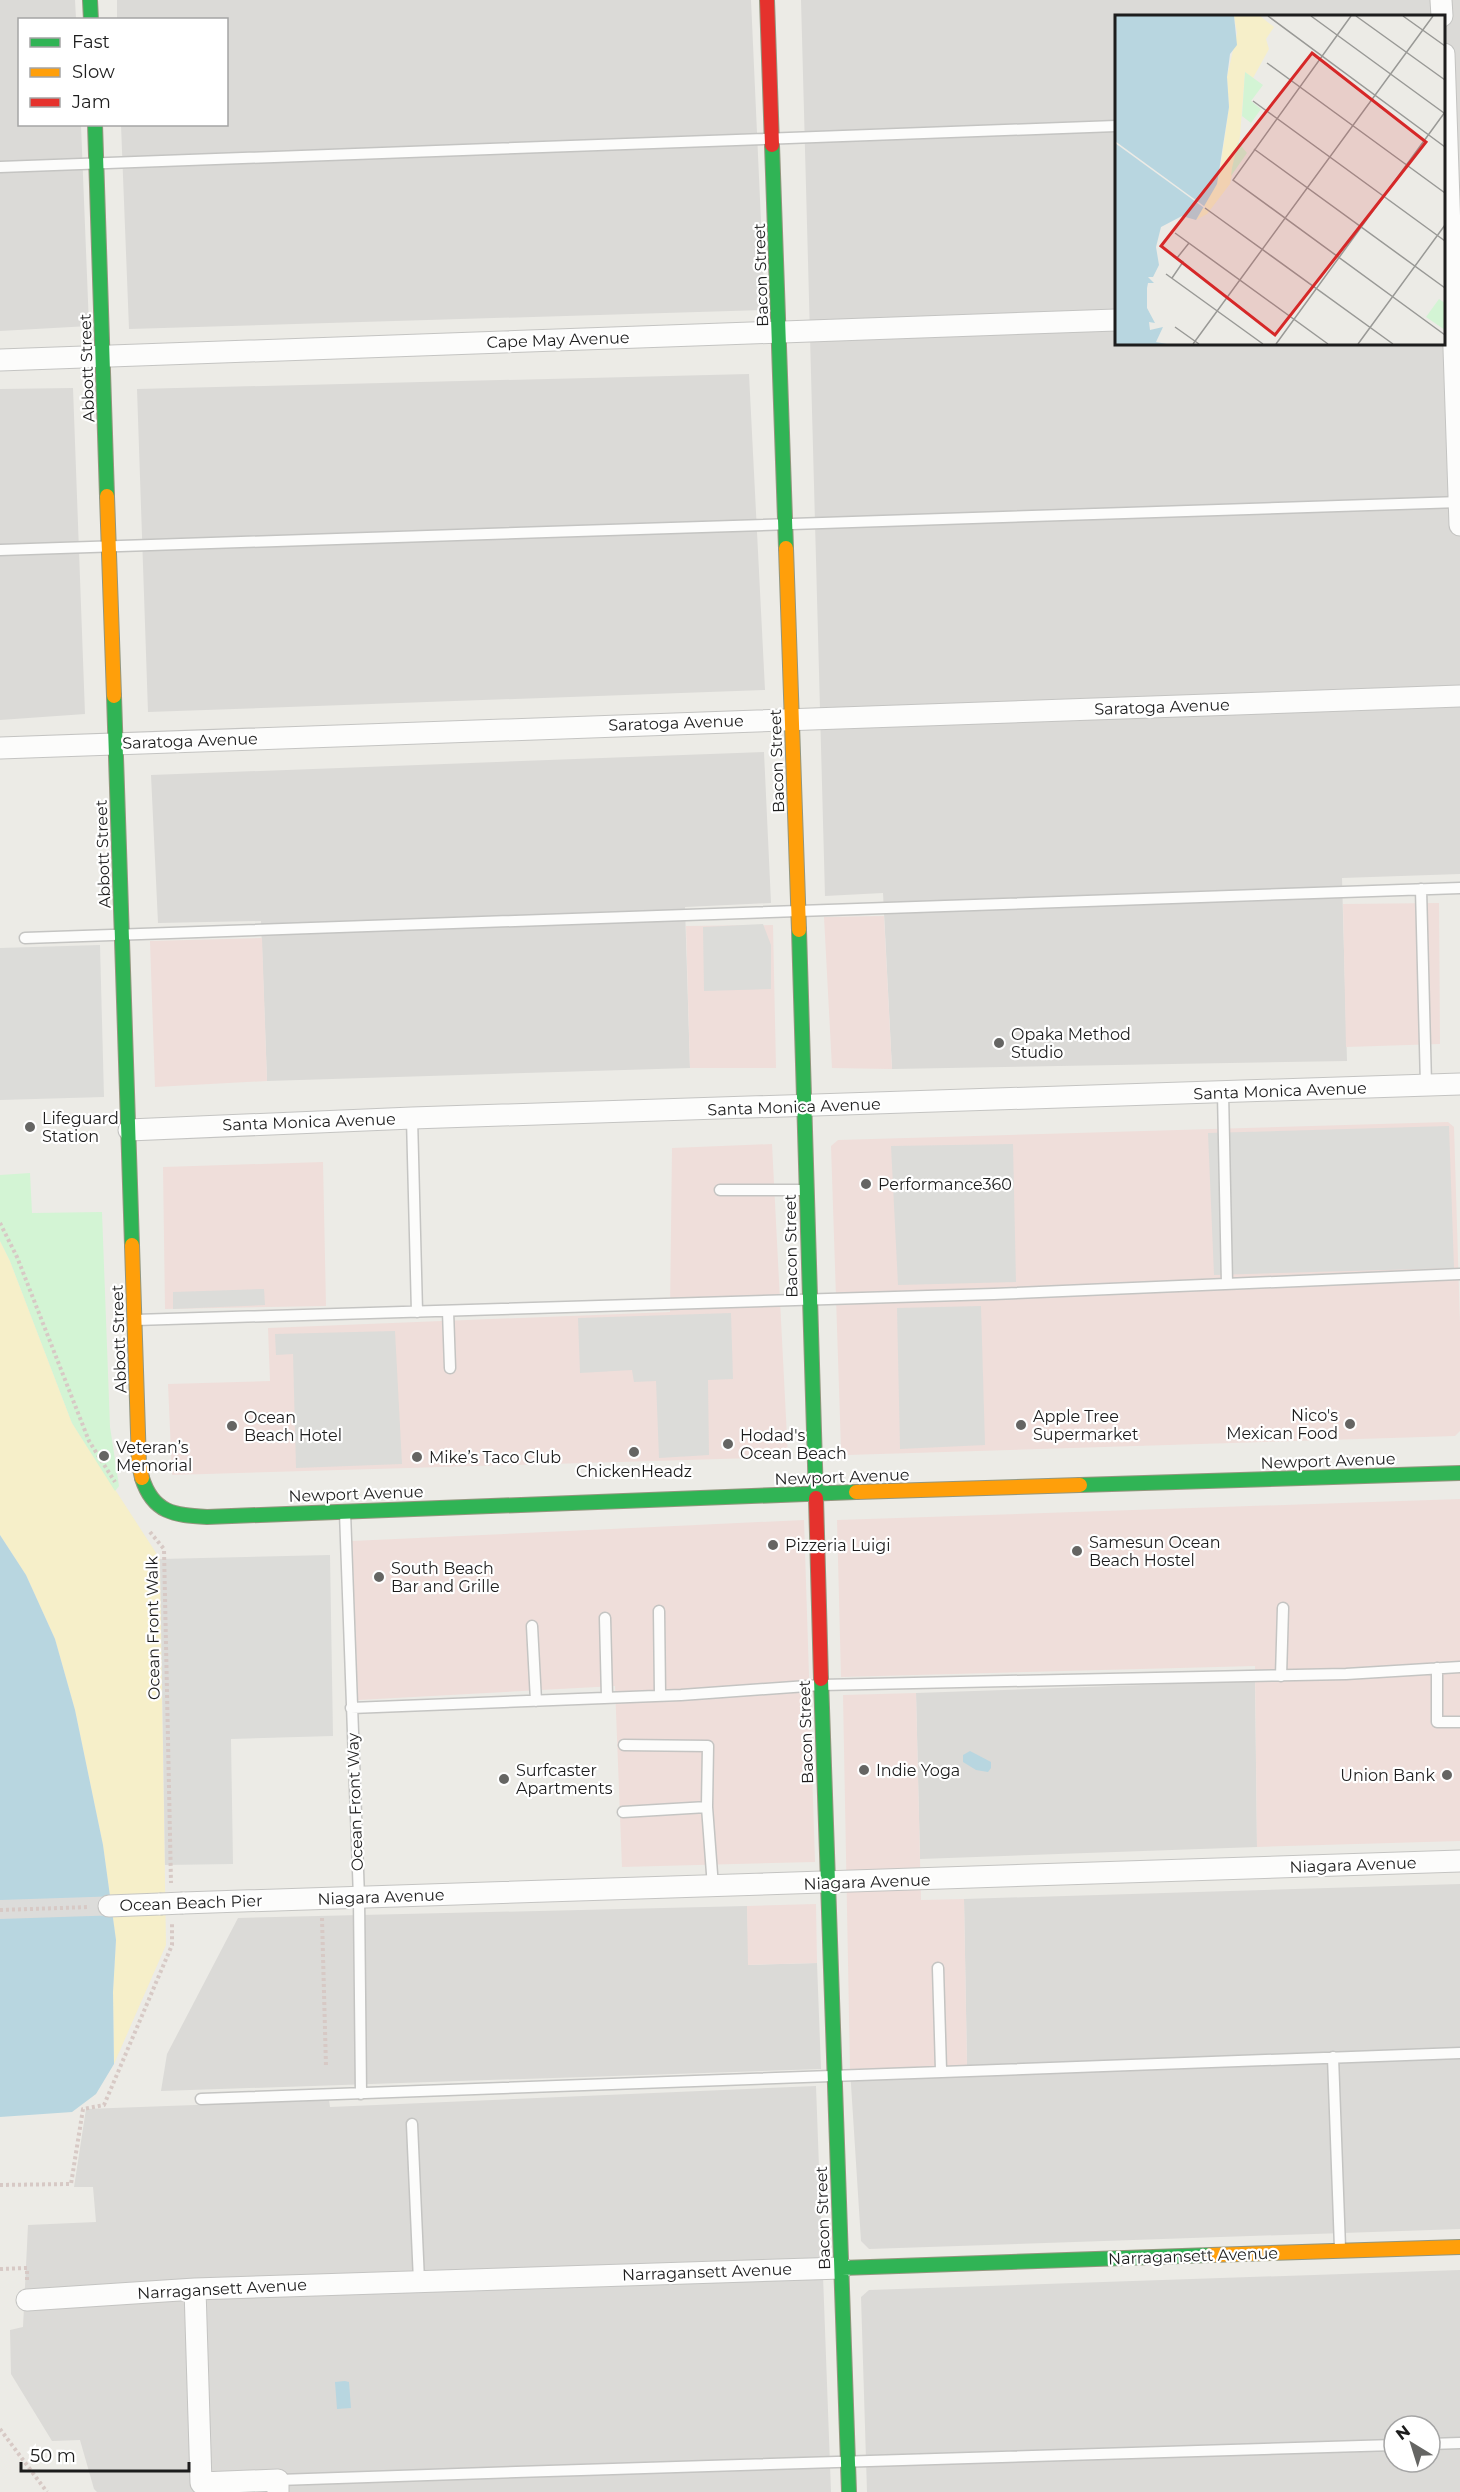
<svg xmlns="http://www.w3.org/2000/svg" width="1460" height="2492" viewBox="0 0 1460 2492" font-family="Montserrat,sans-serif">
	<rect width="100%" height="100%" fill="#ecebe6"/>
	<path fill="#dbdad7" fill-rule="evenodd" d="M0,0H75L76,19L20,20V124L81,125L89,326L0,331Z
		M117,0H751L765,310L129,329L121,125L226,124V20L117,19Z
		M801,0H1460V874L1342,878L1347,1061L892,1069L883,893L825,896ZM1116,16H1444V344H1116Z
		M749,374L765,690L148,712L137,389Z
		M73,388L85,714L0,720V389Z
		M764,752L771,903L685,907L690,1068L267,1081L261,921L158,923L151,775Z
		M1255,1681L1257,1847L920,1859L916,1693Z
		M1460,1884V2229L869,2249L861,2241L850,2069L967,2066L964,1899Z
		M747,1906L749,1965L817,1963L821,2069L161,2091L167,2054L238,1918Z
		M816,2086L831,2492H97L94,2489L80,2440L52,2441L11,2374L10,2330L23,2327L28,2225L96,2222L93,2187H74L86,2109L329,2100L330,2107Z
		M1460,2270V2492H867L861,2297L869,2290ZM1394,2426H1430V2462H1394Z"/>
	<path fill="#efdeda" d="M1439,903L1440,1044L1346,1047L1343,904Z
		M884,916L892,1069L832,1068L824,917Z
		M773,925L776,1068H690L686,926Z
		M262,938L267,1081L155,1087L150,941Z
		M1448,1122L1454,1127L1460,1324V1431L1455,1436L847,1455L841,1449L831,1146L838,1140Z
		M772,1144L788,1457L172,1475L168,1384L270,1381L268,1328L670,1312L672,1148Z
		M323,1162L326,1306L165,1309L163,1167Z
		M1460,1499V1841L1257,1847L1255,1666L841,1677L837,1520Z
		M804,1520L815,1862L622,1867L615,1686L358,1700L352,1541Z
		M916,1693L921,1900L964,1899L967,2066L850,2069L843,1695Z
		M816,1904L817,1963L748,1965L747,1906Z"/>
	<path fill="#f6efc9" d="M0,1241L10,1261L72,1423L160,1559L166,1945L114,2064L113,1992L116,1940L103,1845L75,1710L55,1639L26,1575L0,1535Z"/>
	<path fill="#d3f4d4" d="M30,1173L32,1213L102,1212L110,1427L119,1486L115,1491L72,1423L10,1261L0,1241V1175Z"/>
	<path fill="#dcdcd9" d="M763,924L771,945V989L704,991L703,927Z
		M100,945L104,1097L0,1100V948Z
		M1449,1126L1454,1268L1214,1275L1208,1133Z
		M1013,1144L1016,1282L898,1285L891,1146Z
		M264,1289L265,1305L173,1309V1292Z
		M981,1306L985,1445L900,1449L897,1308Z
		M731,1313L733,1379L708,1380L709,1455L659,1458L656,1381L634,1382L632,1370L580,1373L578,1318Z
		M395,1331L402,1464L296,1468L293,1354L276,1355L275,1334Z
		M330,1555L333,1736L231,1739L233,1864L165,1865L160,1559Z"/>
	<path fill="#b8d6e0" d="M0,1535L26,1575L55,1639L75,1710L103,1845L116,1940L113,1992L114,2064L96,2094L72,2112L0,2117Z
		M970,1751L991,1762V1768L988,1772L976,1770L963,1762V1755Z
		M345,2381L349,2382L351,2408L337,2409L335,2382Z"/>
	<path fill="#dcdcda" d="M243,1892L244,1911L0,1919V1900Z"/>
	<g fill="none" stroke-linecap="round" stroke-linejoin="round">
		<defs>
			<path id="lane" d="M0,167L1116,126
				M0,550L1460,502
				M1421,889L1426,1085
				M25,938L1460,888
				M1223,1093L1227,1284
				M412,1118L417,1312
				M720,1190H803
				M448,1311L450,1368
				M135,1320L994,1294L1460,1274
				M345,1512L359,1898L361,2094
				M659,1611L660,1695
				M605,1618L607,1697
				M532,1626L536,1701
				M1437,1668V1722H1460
				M1281,1676L1283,1608
				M351,1708L681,1695L821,1685L1346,1674L1460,1667
				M624,1745L708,1746L707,1807L713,1887
				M623,1812L707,1807
				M938,1968L941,2070
				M1333,2057L1340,2248
				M201,2099L1460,2053
				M412,2124L419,2281
				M1430,2444L1460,2443
				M278,2480C650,2468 1022,2454 1394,2445"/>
			<path id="street" d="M1441,0L1442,16
				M1444,54L1460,525
				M0,360L1116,320
				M0,748L1460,696
				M129,1130L412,1118L1460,1084
				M183,1903L1460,1861
				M109,1906L160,1904
				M195,2289L201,2483L278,2480V2492
				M27,2300L195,2289L842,2268"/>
			<path id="fast" d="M90,0L91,20
				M95,124L107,496
				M772,145L786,548
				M114,696L132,1245
				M799,930L816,1498
				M142,1478C153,1513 174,1515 207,1517L856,1492
				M1080,1485L1460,1473
				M821,1679L849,2492
				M842,2268L1211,2255"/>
			<path id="slow" d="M107,496L114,696
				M786,548L799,930
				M132,1245L139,1464L142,1478
				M856,1492L1080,1485
				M1211,2255L1460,2247"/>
			<path id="jam" d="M767,0L772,145
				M816,1498L821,1679"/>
		</defs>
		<use href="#lane" stroke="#c4c4c2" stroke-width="13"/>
		<use href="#street" stroke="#c4c4c2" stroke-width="23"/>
		<use href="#fast" stroke="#93967e" stroke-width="16"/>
		<use href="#slow" stroke="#93967e" stroke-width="16"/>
		<use href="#jam" stroke="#93967e" stroke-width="16"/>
		<path stroke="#d7c9c5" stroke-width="4" stroke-dasharray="3 3" stroke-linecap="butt" d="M0,1223L17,1257L89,1441L115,1482
			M150,1532L164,1549L171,1883
			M0,1910L90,1907
			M322,1918L326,2067
			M0,2185L71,2184L83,2109L104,2105L172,1945V1923
			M0,2269L27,2268V2280
			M0,2429L47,2492"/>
		<use href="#lane" stroke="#fcfcfb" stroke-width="10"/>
		<use href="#street" stroke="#fcfcfb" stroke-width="21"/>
		<use href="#fast" stroke="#30b455" stroke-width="14"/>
		<use href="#slow" stroke="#ff9f0a" stroke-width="14"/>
		<use href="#jam" stroke="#e5322d" stroke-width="14"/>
		<defs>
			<path id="street-bridge" d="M160,1904L183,1903"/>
		</defs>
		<use href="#street-bridge" stroke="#c4c4c2" stroke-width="23" stroke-linecap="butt"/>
		<use href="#street-bridge" stroke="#fcfcfb" stroke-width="21"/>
	</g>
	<g fill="#656563" stroke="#fff" stroke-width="2">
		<circle cx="999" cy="1043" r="6"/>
		<circle cx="30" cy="1127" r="6"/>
		<circle cx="866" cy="1184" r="6"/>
		<circle cx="1350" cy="1424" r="6"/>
		<circle cx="1021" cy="1425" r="6"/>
		<circle cx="232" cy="1426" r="6"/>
		<circle cx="728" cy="1444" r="6"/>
		<circle cx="634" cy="1452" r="6"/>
		<circle cx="104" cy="1456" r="6"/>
		<circle cx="417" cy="1457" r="6"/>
		<circle cx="773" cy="1545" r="6"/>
		<circle cx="1077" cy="1551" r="6"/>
		<circle cx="379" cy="1577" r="6"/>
		<circle cx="864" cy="1770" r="6"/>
		<circle cx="1447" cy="1775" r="6"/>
		<circle cx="504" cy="1779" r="6"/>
	</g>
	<g text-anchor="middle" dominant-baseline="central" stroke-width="4.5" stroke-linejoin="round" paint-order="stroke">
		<g font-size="16" fill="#1d1d1d" stroke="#fff">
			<text transform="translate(761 275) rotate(-92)">Bacon Street</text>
			<text transform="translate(558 340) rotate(-2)">Cape May Avenue</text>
			<text transform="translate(87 368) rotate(-92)">Abbott Street</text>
			<text transform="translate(1162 707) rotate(-2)">Saratoga Avenue</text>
			<text transform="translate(676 723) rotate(-2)">Saratoga Avenue</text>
			<text transform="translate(190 741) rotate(-2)">Saratoga Avenue</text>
			<text transform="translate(777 761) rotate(-92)">Bacon Street</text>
			<text transform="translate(103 854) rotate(-92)">Abbott Street</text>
			<text transform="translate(1280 1091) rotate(-2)">Santa Monica Avenue</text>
			<text transform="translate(794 1107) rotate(-2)">Santa Monica Avenue</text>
			<text transform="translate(309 1122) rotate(-2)">Santa Monica Avenue</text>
			<text transform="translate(791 1246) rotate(-91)">Bacon Street</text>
			<text transform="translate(119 1339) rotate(-92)">Abbott Street</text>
			<text transform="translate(1328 1461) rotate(-2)">Newport Avenue</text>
			<text transform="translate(842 1477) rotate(-2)">Newport Avenue</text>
			<text transform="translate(356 1494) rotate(-2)">Newport Avenue</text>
			<text transform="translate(153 1628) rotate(-91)">Ocean Front Walk</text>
			<text transform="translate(806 1732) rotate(-92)">Bacon Street</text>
			<text transform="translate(355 1802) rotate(-92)">Ocean Front Way</text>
			<text transform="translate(1353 1865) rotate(-2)">Niagara Avenue</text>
			<text transform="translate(867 1882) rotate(-2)">Niagara Avenue</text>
			<text transform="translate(381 1897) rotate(-2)">Niagara Avenue</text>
			<text transform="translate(191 1903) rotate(-2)">Ocean Beach Pier</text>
			<text transform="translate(823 2218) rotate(-92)">Bacon Street</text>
			<text transform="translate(1193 2256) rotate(-2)">Narragansett Avenue</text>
			<text transform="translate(707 2272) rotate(-2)">Narragansett Avenue</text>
			<text transform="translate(222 2289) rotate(-3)">Narragansett Avenue</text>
		</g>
		<g font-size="16" fill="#1d1d1d" stroke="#fff" text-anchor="start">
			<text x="1011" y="1034">Opaka Method<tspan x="1011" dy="18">Studio</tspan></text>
			<text x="42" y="1118">Lifeguard<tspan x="42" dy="18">Station</tspan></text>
			<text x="878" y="1184">Performance360</text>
			<text x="1338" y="1415" text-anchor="end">Nico's<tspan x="1338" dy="18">Mexican Food</tspan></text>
			<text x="1033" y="1416">Apple Tree<tspan x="1033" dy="18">Supermarket</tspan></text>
			<text x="244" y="1417">Ocean<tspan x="244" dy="18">Beach Hotel</tspan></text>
			<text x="740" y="1435">Hodad's<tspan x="740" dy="18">Ocean Beach</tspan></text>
			<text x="116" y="1447">Veteran’s<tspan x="116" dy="18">Memorial</tspan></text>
			<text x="429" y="1457">Mike’s Taco Club</text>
			<text x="634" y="1471" text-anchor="middle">ChickenHeadz</text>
			<text x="1089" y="1542">Samesun Ocean<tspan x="1089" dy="18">Beach Hostel</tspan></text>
			<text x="785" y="1545">Pizzeria Luigi</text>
			<text x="391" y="1568">South Beach<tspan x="391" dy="18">Bar and Grille</tspan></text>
			<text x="516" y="1770">Surfcaster<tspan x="516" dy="18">Apartments</tspan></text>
			<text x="876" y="1770">Indie Yoga</text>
			<text x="1435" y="1775" text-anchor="end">Union Bank</text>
		</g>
	</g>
	<g transform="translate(1115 15)">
		<rect width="330" height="330" fill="#ecebe6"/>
		<path d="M119,1H145L159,12L151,24L154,34L138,63L130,57L125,121L115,169L92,199L81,205L104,162L114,92L112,62L122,18Z" fill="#f6efc9"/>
		<path d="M130,57L148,70L136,86L146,94L136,108L127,101ZM123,127L132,138L116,161L117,153ZM324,284L330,288V315L311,302Z" fill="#d3f4d4"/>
		<path d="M0,1H119L122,30L115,39L112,62L114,92L102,169L81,205L67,201L46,212L41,232L44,250L38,262H33L39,268H33L32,273V293L40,308L34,307L35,315L48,312L41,327L52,329H0Z" fill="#b8d6e0"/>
		<path d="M0,126L93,194L92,195L0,128Z" fill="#ecebe6"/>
		<path fill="none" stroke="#999996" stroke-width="1.5" d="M153,1L330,132M196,1L329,98M236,1L118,165L330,320M241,1L330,65M288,1L330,31M152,48L330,178M138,86L330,226M139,134L330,273M90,193L278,329M60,218L213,329M51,259L148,329M57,263L68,247L62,243L74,228M60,312L84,329M78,329L318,1M161,329L330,97M243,329L330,210"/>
		<path fill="#d62828" fill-opacity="0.15" stroke="#d62828" stroke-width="3" d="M197,38L311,127L160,320L46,231Z"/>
		<rect width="330" height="330" fill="none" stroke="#1d1d1d" stroke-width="3"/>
	</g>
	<rect x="18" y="18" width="210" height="108" fill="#ffffff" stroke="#a5a5a5" stroke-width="1.5"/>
	<rect x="30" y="38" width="30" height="9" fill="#30b455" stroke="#a5a5a5" stroke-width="1.5"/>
	<text x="72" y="48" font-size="18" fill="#1d1d1d">Fast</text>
	<rect x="30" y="68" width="30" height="9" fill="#ff9f0a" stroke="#a5a5a5" stroke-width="1.5"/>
	<text x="72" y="78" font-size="18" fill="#1d1d1d">Slow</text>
	<rect x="30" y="98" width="30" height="9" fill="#e5322d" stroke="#a5a5a5" stroke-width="1.5"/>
	<text x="72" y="108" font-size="18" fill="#1d1d1d">Jam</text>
	<g transform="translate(1412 2444) rotate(322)"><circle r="28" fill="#ffffff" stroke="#a5a5a5" stroke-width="1.5"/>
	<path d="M0-4.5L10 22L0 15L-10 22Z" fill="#656563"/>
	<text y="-9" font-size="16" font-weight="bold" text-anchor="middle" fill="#1d1d1d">N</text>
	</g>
	<path d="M21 2462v9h168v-9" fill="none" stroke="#1d1d1d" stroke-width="3"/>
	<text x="30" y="2462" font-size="18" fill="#1d1d1d" stroke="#ffffff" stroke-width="4.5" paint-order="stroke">50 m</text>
</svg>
